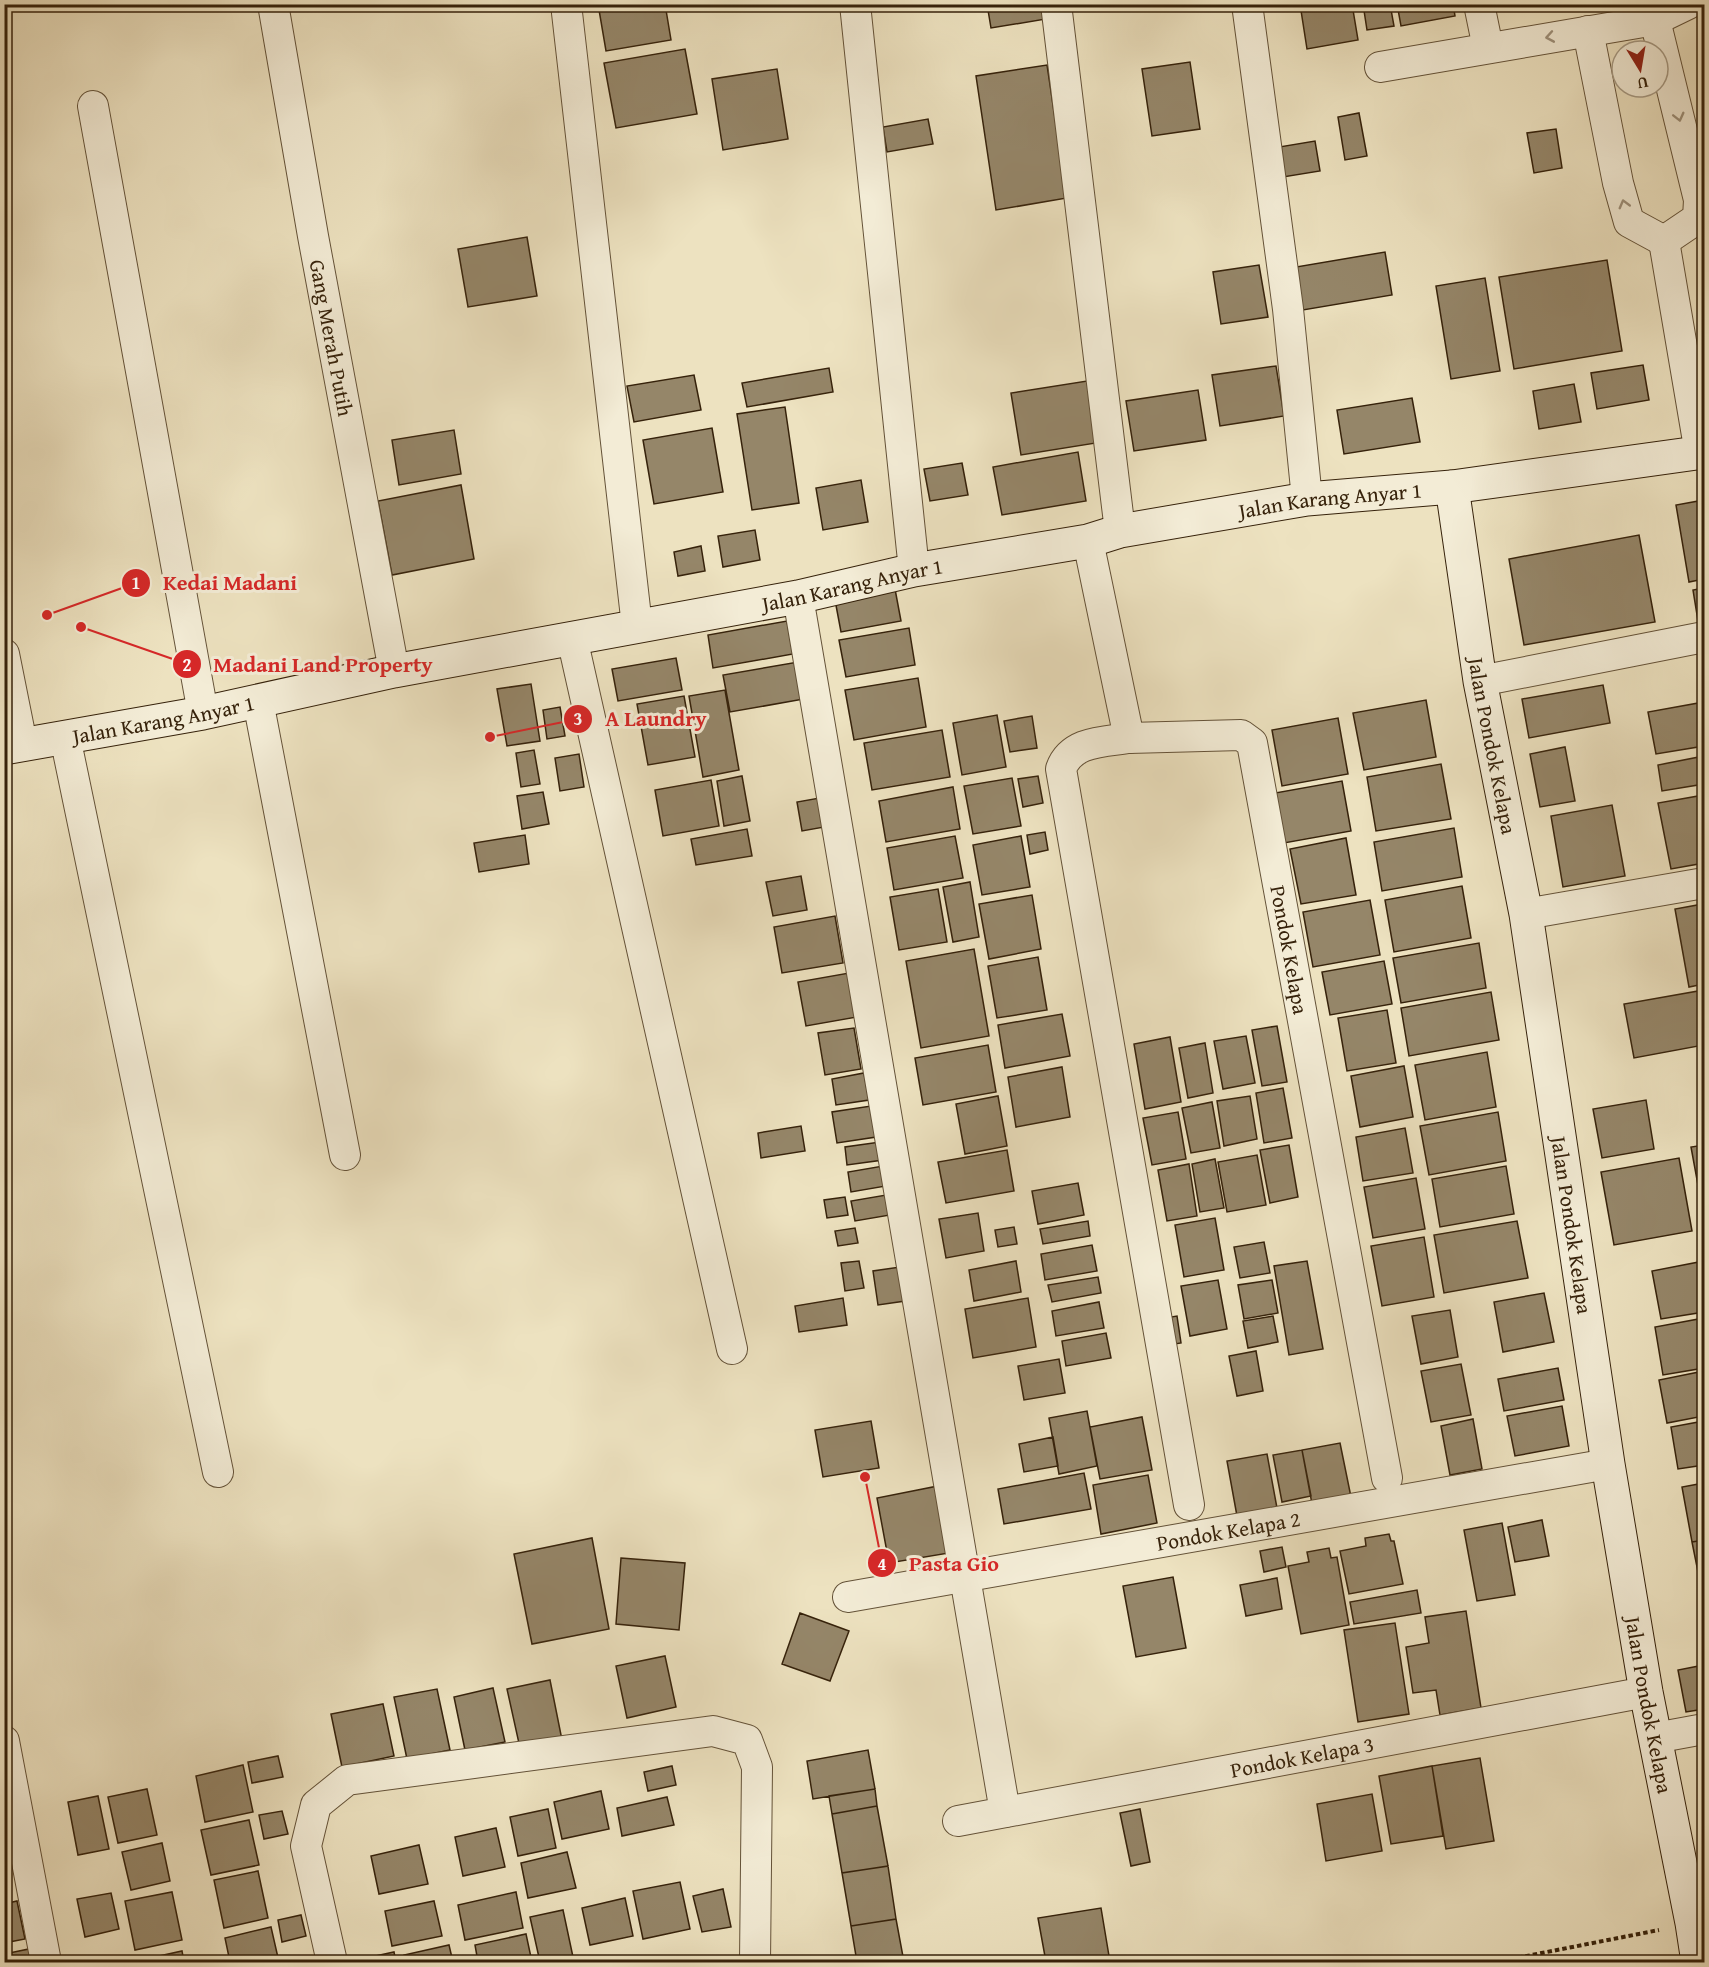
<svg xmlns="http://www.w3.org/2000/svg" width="1709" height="1967" viewBox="0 0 1709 1967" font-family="'Gentium Book Plus',serif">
	<rect width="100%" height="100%" fill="#ede2c0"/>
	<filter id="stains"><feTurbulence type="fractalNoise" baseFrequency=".00333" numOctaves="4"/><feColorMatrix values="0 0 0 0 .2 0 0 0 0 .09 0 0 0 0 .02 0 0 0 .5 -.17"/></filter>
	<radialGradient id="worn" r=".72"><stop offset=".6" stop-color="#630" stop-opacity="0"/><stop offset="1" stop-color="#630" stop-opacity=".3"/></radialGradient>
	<path fill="#958669" stroke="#36220b" stroke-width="1.5" d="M598,4H665L671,40L606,51Z
		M987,4H1044L1046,19L991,28Z
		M1300,4H1352L1358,40L1307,49Z
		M1363,4H1390L1394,26L1367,30Z
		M1397,4H1453L1455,16L1401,26Z
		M685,49L697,114L616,128L604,63Z
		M1190,62L1200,129L1152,136L1142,69Z
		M1047,65L1067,198L996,210L976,76Z
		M777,69L788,139L723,150L712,79Z
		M1359,113L1367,156L1345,160L1338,117Z
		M928,119L933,144L887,152L883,127Z
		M1556,129L1562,168L1534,173L1527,133Z
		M1315,141L1320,171L1283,177L1279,147Z
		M527,237L537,296L468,307L458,249Z
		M1385,252L1392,295L1297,311L1290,268Z
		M1607,260L1622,351L1514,369L1499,277Z
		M1259,265L1268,317L1221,324L1213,272Z
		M1485,278L1500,371L1451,379L1436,286Z
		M1643,365L1649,400L1597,409L1591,373Z
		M1276,366L1284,416L1220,426L1212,375Z
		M829,368L833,392L747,407L742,383Z
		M694,375L701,410L634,422L627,386Z
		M1087,381L1096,443L1021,455L1011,393Z
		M1574,384L1581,422L1539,429L1533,391Z
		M1198,390L1206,440L1134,451L1126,401Z
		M1412,398L1420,442L1344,454L1337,410Z
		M785,407L799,503L752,510L737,414Z
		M712,428L723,492L654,504L643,440Z
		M454,430L461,474L399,485L392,440Z
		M1078,452L1086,501L1002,515L993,467Z
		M962,463L968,495L930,501L924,469Z
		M861,480L868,522L823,530L816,488Z
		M461,485L474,559L392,575L378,501Z
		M1704,500V579L1689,582L1676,505Z
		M755,530L760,560L723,567L718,536Z
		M1639,535L1655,622L1524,645L1509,559Z
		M701,546L705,571L678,576L674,552Z
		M1704,588V626L1699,627L1693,590Z
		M895,589L901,621L841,632L835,600Z
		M787,621L793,654L713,668L708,635Z
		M909,628L915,665L846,677L839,640Z
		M676,658L682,690L618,701L612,669Z
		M798,662L804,699L730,712L723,675Z
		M918,678L926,727L854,740L845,690Z
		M531,684L540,741L507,746L497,689Z
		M1603,685L1610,723L1529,738L1522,699Z
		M725,690L739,770L703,777L689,696Z
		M684,696L695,757L648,765L637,704Z
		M1426,700L1436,757L1364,770L1353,713Z
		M1704,702V746L1656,754L1648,712Z
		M560,707L565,736L547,739L543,710Z
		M997,715L1006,767L962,775L953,723Z
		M1032,716L1037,748L1010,752L1004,721Z
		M1338,718L1348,774L1282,786L1272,730Z
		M942,730L950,777L872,790L864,743Z
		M1565,747L1575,801L1540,807L1530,754Z
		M534,750L540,784L521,787L516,753Z
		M579,754L584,787L560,791L555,758Z
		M1704,756V784L1662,791L1658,765Z
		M1441,764L1451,819L1376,831L1367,777Z
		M742,776L750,821L724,826L717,781Z
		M1038,776L1043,803L1023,807L1018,779Z
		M1012,778L1021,826L973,834L964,786Z
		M711,780L719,826L663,836L655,790Z
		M1342,781L1351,831L1284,843L1275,793Z
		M953,787L960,829L886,842L879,801Z
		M543,792L549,824L522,829L517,796Z
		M1704,795V863L1671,869L1658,803Z
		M825,797L830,826L802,831L797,802Z
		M1612,805L1625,876L1563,887L1551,816Z
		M1454,828L1462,877L1382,891L1374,842Z
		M747,829L752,856L696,865L691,839Z
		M1045,832L1048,850L1030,854L1027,835Z
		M525,835L529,864L479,872L474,843Z
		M955,836L963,878L894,890L887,848Z
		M1021,836L1030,887L982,895L973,845Z
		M1346,838L1356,895L1301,904L1290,849Z
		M801,876L807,910L773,916L766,882Z
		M970,882L979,937L953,942L943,887Z
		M1462,886L1471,938L1394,952L1385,900Z
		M938,889L947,942L899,950L890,897Z
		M1032,895L1041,949L989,959L979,904Z
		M1370,900L1380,955L1313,967L1303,912Z
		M1703,904L1704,914V984L1689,987L1675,909Z
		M835,916L843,963L782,973L774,927Z
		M1479,943L1486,988L1401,1003L1393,958Z
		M974,949L989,1036L921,1048L906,961Z
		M1038,957L1047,1010L997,1018L988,966Z
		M1384,961L1392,1004L1330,1015L1322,972Z
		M849,973L857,1017L806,1026L798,982Z
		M1704,990V1045L1634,1058L1624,1004Z
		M1491,992L1499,1040L1409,1056L1401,1008Z
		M1387,1010L1396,1063L1347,1071L1338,1018Z
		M1062,1014L1070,1056L1005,1068L998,1025Z
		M1277,1026L1287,1082L1262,1086L1252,1030Z
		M854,1028L861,1069L825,1075L818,1033Z
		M1246,1036L1255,1083L1223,1089L1214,1041Z
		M1170,1037L1181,1102L1145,1109L1134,1044Z
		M1205,1043L1213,1093L1188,1098L1179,1048Z
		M988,1045L996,1092L923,1105L915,1058Z
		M1487,1052L1496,1107L1425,1120L1415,1065Z
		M1404,1066L1413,1117L1360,1127L1351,1076Z
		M1062,1067L1070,1117L1016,1127L1008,1077Z
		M864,1073L869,1100L836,1105L832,1079Z
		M1283,1088L1292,1138L1264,1143L1256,1093Z
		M1704,1089V1127L1698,1090Z
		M998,1096L1007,1146L965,1154L956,1104Z
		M1250,1096L1257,1139L1224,1146L1217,1101Z
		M1646,1100L1654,1149L1602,1158L1593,1109Z
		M1212,1102L1220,1148L1191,1153L1182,1108Z
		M871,1106L876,1137L837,1143L832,1112Z
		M1178,1112L1186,1159L1152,1165L1143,1118Z
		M1498,1112L1506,1161L1429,1175L1420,1126Z
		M801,1126L805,1151L761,1158L758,1133Z
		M1405,1128L1413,1173L1363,1181L1356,1137Z
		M880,1142L883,1160L847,1165L845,1147Z
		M1289,1145L1298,1197L1270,1203L1260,1150Z
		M1704,1145V1195L1700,1196L1691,1147Z
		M1007,1150L1014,1191L946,1203L938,1162Z
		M1257,1155L1266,1205L1227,1212L1218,1162Z
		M1679,1158L1692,1231L1614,1245L1601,1172Z
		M1215,1159L1224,1208L1200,1212L1192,1164Z
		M1189,1164L1197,1216L1167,1221L1158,1170Z
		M883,1166L886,1186L851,1192L848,1172Z
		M1506,1166L1514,1214L1440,1227L1432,1179Z
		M1416,1178L1425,1229L1373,1238L1364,1187Z
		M1078,1183L1084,1215L1038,1224L1032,1191Z
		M892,1194L896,1214L855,1221L851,1201Z
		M845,1197L848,1215L827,1218L824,1200Z
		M978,1213L984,1251L946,1258L939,1219Z
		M1215,1218L1224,1270L1184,1277L1175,1225Z
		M1088,1221L1090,1236L1043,1244L1040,1229Z
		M1517,1221L1528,1278L1444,1293L1434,1235Z
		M1014,1227L1017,1244L998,1247L995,1230Z
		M855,1228L858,1243L838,1246L835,1231Z
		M1424,1237L1434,1297L1382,1306L1371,1246Z
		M1264,1242L1270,1273L1240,1278L1234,1247Z
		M1092,1245L1097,1271L1045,1280L1041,1254Z
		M859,1261L864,1288L845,1291L841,1263Z
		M1016,1261L1021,1292L974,1301L969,1270Z
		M1307,1261L1323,1349L1289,1355L1274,1266Z
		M1704,1261V1312L1661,1319L1652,1271Z
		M900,1267L905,1301L878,1305L873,1271Z
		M1098,1277L1101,1293L1052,1302L1048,1285Z
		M1218,1280L1227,1329L1190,1336L1181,1286Z
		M1272,1280L1278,1313L1244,1319L1238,1285Z
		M1544,1293L1554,1342L1503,1352L1494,1302Z
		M843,1298L847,1325L799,1332L795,1306Z
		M1028,1298L1036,1347L973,1358L965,1309Z
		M1099,1302L1104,1328L1056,1336L1052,1311Z
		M1450,1310L1458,1357L1421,1364L1412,1316Z
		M1177,1316L1181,1343L1163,1346L1159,1319Z
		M1273,1316L1278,1342L1248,1348L1243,1321Z
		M1704,1318V1368L1663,1375L1655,1327Z
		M1106,1333L1111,1358L1066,1366L1062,1341Z
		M1256,1351L1263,1391L1237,1396L1229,1356Z
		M1059,1359L1065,1393L1024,1400L1018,1366Z
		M1461,1364L1471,1415L1431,1422L1421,1371Z
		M1558,1368L1564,1400L1504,1411L1498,1379Z
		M1704,1371V1416L1667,1423L1659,1380Z
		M1562,1406L1569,1446L1515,1456L1507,1416Z
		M1087,1411L1097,1466L1059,1474L1049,1418Z
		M1142,1417L1152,1470L1100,1479L1090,1427Z
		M1473,1419L1482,1469L1450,1475L1441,1426Z
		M871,1421L879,1468L823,1477L815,1430Z
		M1704,1421V1465L1678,1469L1671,1427Z
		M1053,1437L1058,1466L1024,1472L1019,1444Z
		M1340,1443L1351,1497L1312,1504L1302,1450Z
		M1302,1450L1311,1496L1282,1502L1273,1455Z
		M1267,1454L1277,1508L1237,1516L1227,1461Z
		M1084,1473L1091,1509L1004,1524L998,1489Z
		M1148,1475L1157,1523L1101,1534L1093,1485Z
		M1704,1483V1540L1692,1542L1682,1487Z
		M938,1486L949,1553L889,1563L877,1498Z
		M1542,1520L1549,1556L1515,1562L1508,1527Z
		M1502,1523L1515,1595L1477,1601L1464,1530Z
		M1389,1534L1391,1541H1394L1403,1584L1349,1594L1340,1551L1366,1546L1365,1538Z
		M592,1538L609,1629L532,1644L514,1554Z
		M1704,1540V1597H1703L1692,1542Z
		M1282,1547L1286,1567L1264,1572L1260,1551Z
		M1329,1548L1331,1558L1337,1557L1349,1625L1301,1634L1288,1566L1309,1562L1307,1552Z
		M621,1558L685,1563L679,1630L616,1624Z
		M1173,1577L1186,1648L1136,1657L1123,1586Z
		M1277,1578L1282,1609L1246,1616L1240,1585Z
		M1417,1590L1421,1613L1354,1624L1350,1602Z
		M1466,1611L1481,1708L1440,1715L1436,1690L1413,1693L1406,1647L1429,1643L1425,1617Z
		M800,1613L849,1631L830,1681L782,1664Z
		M1395,1623L1409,1714L1358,1722L1344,1630Z
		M665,1656L676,1707L627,1718L616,1666Z
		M1704,1665V1709L1686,1712L1678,1670Z
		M550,1680L562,1740L520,1748L507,1689Z
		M493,1688L505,1742L465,1750L454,1697Z
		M437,1689L450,1750L407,1759L394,1697Z
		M383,1704L394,1756L342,1767L331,1714Z
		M868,1750L875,1789L813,1799L807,1761Z
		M278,1756L283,1777L252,1783L248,1762Z
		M1480,1758L1494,1841L1446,1849L1432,1766Z
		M243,1765L253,1812L205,1822L196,1776Z
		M672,1766L676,1785L648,1791L644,1772Z
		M1432,1766L1443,1836L1391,1844L1379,1776Z
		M147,1789L157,1835L118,1843L108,1797Z
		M875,1789L877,1806L832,1814L829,1796Z
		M601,1791L609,1829L562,1839L554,1802Z
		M1372,1794L1382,1851L1326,1861L1317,1804Z
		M98,1796L109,1849L78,1855L68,1802Z
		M667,1797L674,1825L622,1836L617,1808Z
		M877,1806L888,1866L842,1873L832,1814Z
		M548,1809L556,1848L518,1856L510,1817Z
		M1140,1809L1150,1862L1131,1866L1120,1813Z
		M282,1811L288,1834L264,1839L259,1815Z
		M249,1820L259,1865L211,1875L201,1830Z
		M496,1828L505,1867L463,1876L455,1837Z
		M162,1843L170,1881L131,1890L122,1852Z
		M419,1845L428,1884L379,1894L371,1856Z
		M567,1852L576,1888L528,1898L521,1863Z
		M888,1866L896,1919L851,1926L842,1873Z
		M258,1871L268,1918L224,1928L214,1880Z
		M680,1882L690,1929L643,1939L633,1891Z
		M723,1889L731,1927L702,1932L693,1896Z
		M172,1892L182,1940L135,1950L125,1901Z
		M516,1892L523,1928L465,1940L458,1905Z
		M111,1893L119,1929L85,1937L77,1899Z
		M625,1898L633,1936L590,1945L582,1908Z
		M17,1901L25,1939L4,1943V1904Z
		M434,1901L442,1936L392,1946L385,1911Z
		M1101,1908L1110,1962H1046L1038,1918Z
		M563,1910L573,1957L549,1962H540L530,1917Z
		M301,1915L306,1936L282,1942L278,1920Z
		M896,1919L904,1962H857L851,1926Z
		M271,1927L279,1962H230L225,1938Z
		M526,1934L532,1962H478L475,1945Z
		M449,1945L453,1962H405L404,1955Z
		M29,1949L32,1962H4V1954Z
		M182,1951L184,1962H142L141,1960Z
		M394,1952L396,1962H367L366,1958Z"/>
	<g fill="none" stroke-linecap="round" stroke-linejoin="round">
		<defs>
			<g id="street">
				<path id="s1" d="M273,4L313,236L394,671"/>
				<path d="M566,4L637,626"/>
				<path d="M855,4L914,570"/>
				<path d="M1056,4L1120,531"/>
				<path d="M1247,4L1288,309L1307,499"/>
				<path d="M1479,4L1488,48"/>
				<path d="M1655,20L1699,200L1698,218L1664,241"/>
				<path d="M1588,31L1618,183L1629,222L1664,241"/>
				<path d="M1380,67L1655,20L1688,4"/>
				<path d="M93,106L203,713"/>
				<path d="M1664,241L1700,453"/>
				<path id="s2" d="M1088,541L1129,738L1241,735L1252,743L1387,1478"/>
				<path d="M798,597L1005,1812"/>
				<path d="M572,638L732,1349"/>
				<path d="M4,654L22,744"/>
				<path d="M1480,681L1704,637"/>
				<path d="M258,701L345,1155"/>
				<path d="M65,737L218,1472"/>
				<path d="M1129,738C1103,742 1071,741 1061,769L1189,1505"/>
				<path d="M1526,914L1704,883"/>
				<path id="s3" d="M848,1597L1608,1464"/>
				<path d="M1655,1738L1704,1729"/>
				<path d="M4,1741L46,1962"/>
				<path id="s4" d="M958,1821L1646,1692"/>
				<path d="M332,1962L306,1846L316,1805L347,1780L713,1731L747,1740L757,1767L755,1962"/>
			</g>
			<g id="secondary">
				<path id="s5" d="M1452,487L1480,681L1526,914L1608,1464L1646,1692L1692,1923L1698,1962"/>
				<path id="s6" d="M4,748L203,713L394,671L798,597L914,570L1088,541L1120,531L1307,499L1452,487L1704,452"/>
			</g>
		</defs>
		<use href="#street" stroke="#645238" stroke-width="32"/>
		<use href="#secondary" stroke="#36220b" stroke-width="35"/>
		<path stroke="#36220b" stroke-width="4" stroke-dasharray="4.5 3" stroke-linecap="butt" d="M1496,1962L1659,1930"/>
		<use href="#street" stroke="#f3ecd6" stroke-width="30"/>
		<use href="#secondary" stroke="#f3ecd6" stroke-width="33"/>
	</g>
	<defs><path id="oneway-chevron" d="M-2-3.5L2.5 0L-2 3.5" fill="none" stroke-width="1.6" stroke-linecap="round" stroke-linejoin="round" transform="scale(1.5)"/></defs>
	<g stroke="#9e917b">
		<use href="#oneway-chevron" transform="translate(1550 37) rotate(170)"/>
		<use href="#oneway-chevron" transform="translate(1679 117) rotate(76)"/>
		<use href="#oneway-chevron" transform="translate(1624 204) rotate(-105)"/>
	</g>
	<g text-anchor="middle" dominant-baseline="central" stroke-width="6" stroke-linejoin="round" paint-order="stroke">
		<g font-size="21" fill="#36220b" stroke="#f3ecd6">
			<text stroke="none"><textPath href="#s1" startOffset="339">Gang Merah Putih</textPath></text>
			<text stroke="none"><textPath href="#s6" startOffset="1350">Jalan Karang Anyar 1</textPath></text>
			<text stroke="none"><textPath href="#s6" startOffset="864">Jalan Karang Anyar 1</textPath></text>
			<text stroke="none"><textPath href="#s6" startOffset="162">Jalan Karang Anyar 1</textPath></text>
			<text stroke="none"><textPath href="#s5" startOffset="262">Jalan Pondok Kelapa</textPath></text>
			<text stroke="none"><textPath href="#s2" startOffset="537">Pondok Kelapa</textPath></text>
			<text stroke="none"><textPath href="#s5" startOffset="748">Jalan Pondok Kelapa</textPath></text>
			<text stroke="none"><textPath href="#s3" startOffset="386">Pondok Kelapa 2</textPath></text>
			<text stroke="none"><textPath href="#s5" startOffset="1234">Jalan Pondok Kelapa</textPath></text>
			<text stroke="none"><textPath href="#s4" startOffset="350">Pondok Kelapa 3</textPath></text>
		</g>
	</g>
	<path fill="none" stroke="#d62828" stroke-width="2" d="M47 615L136 583M81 627L187 664M490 737L578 719M865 1477L882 1563"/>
	<g fill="#d62828" stroke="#f3ecd6" stroke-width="2">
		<circle cx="47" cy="615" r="6"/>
		<circle cx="81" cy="627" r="6"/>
		<circle cx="490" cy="737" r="6"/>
		<circle cx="865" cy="1477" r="6"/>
		<circle cx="136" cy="583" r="15"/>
		<circle cx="187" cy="664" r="15"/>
		<circle cx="578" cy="719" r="15"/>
		<circle cx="882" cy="1563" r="15"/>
	</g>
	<g font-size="18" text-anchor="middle" font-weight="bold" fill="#fff">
		<text x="136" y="589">1</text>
		<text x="187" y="671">2</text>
		<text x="578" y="725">3</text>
		<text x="882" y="1570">4</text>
	</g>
	<g font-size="22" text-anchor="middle" font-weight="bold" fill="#d62828" stroke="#f3ecd6" stroke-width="6" stroke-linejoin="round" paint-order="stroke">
		<text x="230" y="590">Kedai Madani</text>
		<text x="323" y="672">Madani Land Property</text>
		<text x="656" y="726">A Laundry</text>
		<text x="954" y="1571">Pasta Gio</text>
	</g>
	<rect width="1709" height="1967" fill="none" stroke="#ede2c0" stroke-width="24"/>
	<rect x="6" y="6" width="1697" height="1955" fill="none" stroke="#36220b" stroke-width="3"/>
	<rect x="12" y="12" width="1685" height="1943" fill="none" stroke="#36220b" stroke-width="1.5"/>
	<g transform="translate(1640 69) rotate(169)"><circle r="28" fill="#f3ecd6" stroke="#a79b85" stroke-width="1.5"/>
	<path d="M0-4.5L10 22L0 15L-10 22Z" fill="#8f2418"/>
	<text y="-9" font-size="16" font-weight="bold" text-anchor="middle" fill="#36220b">U</text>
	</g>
	<rect width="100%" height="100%" filter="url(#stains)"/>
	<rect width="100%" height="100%" fill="url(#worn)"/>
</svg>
